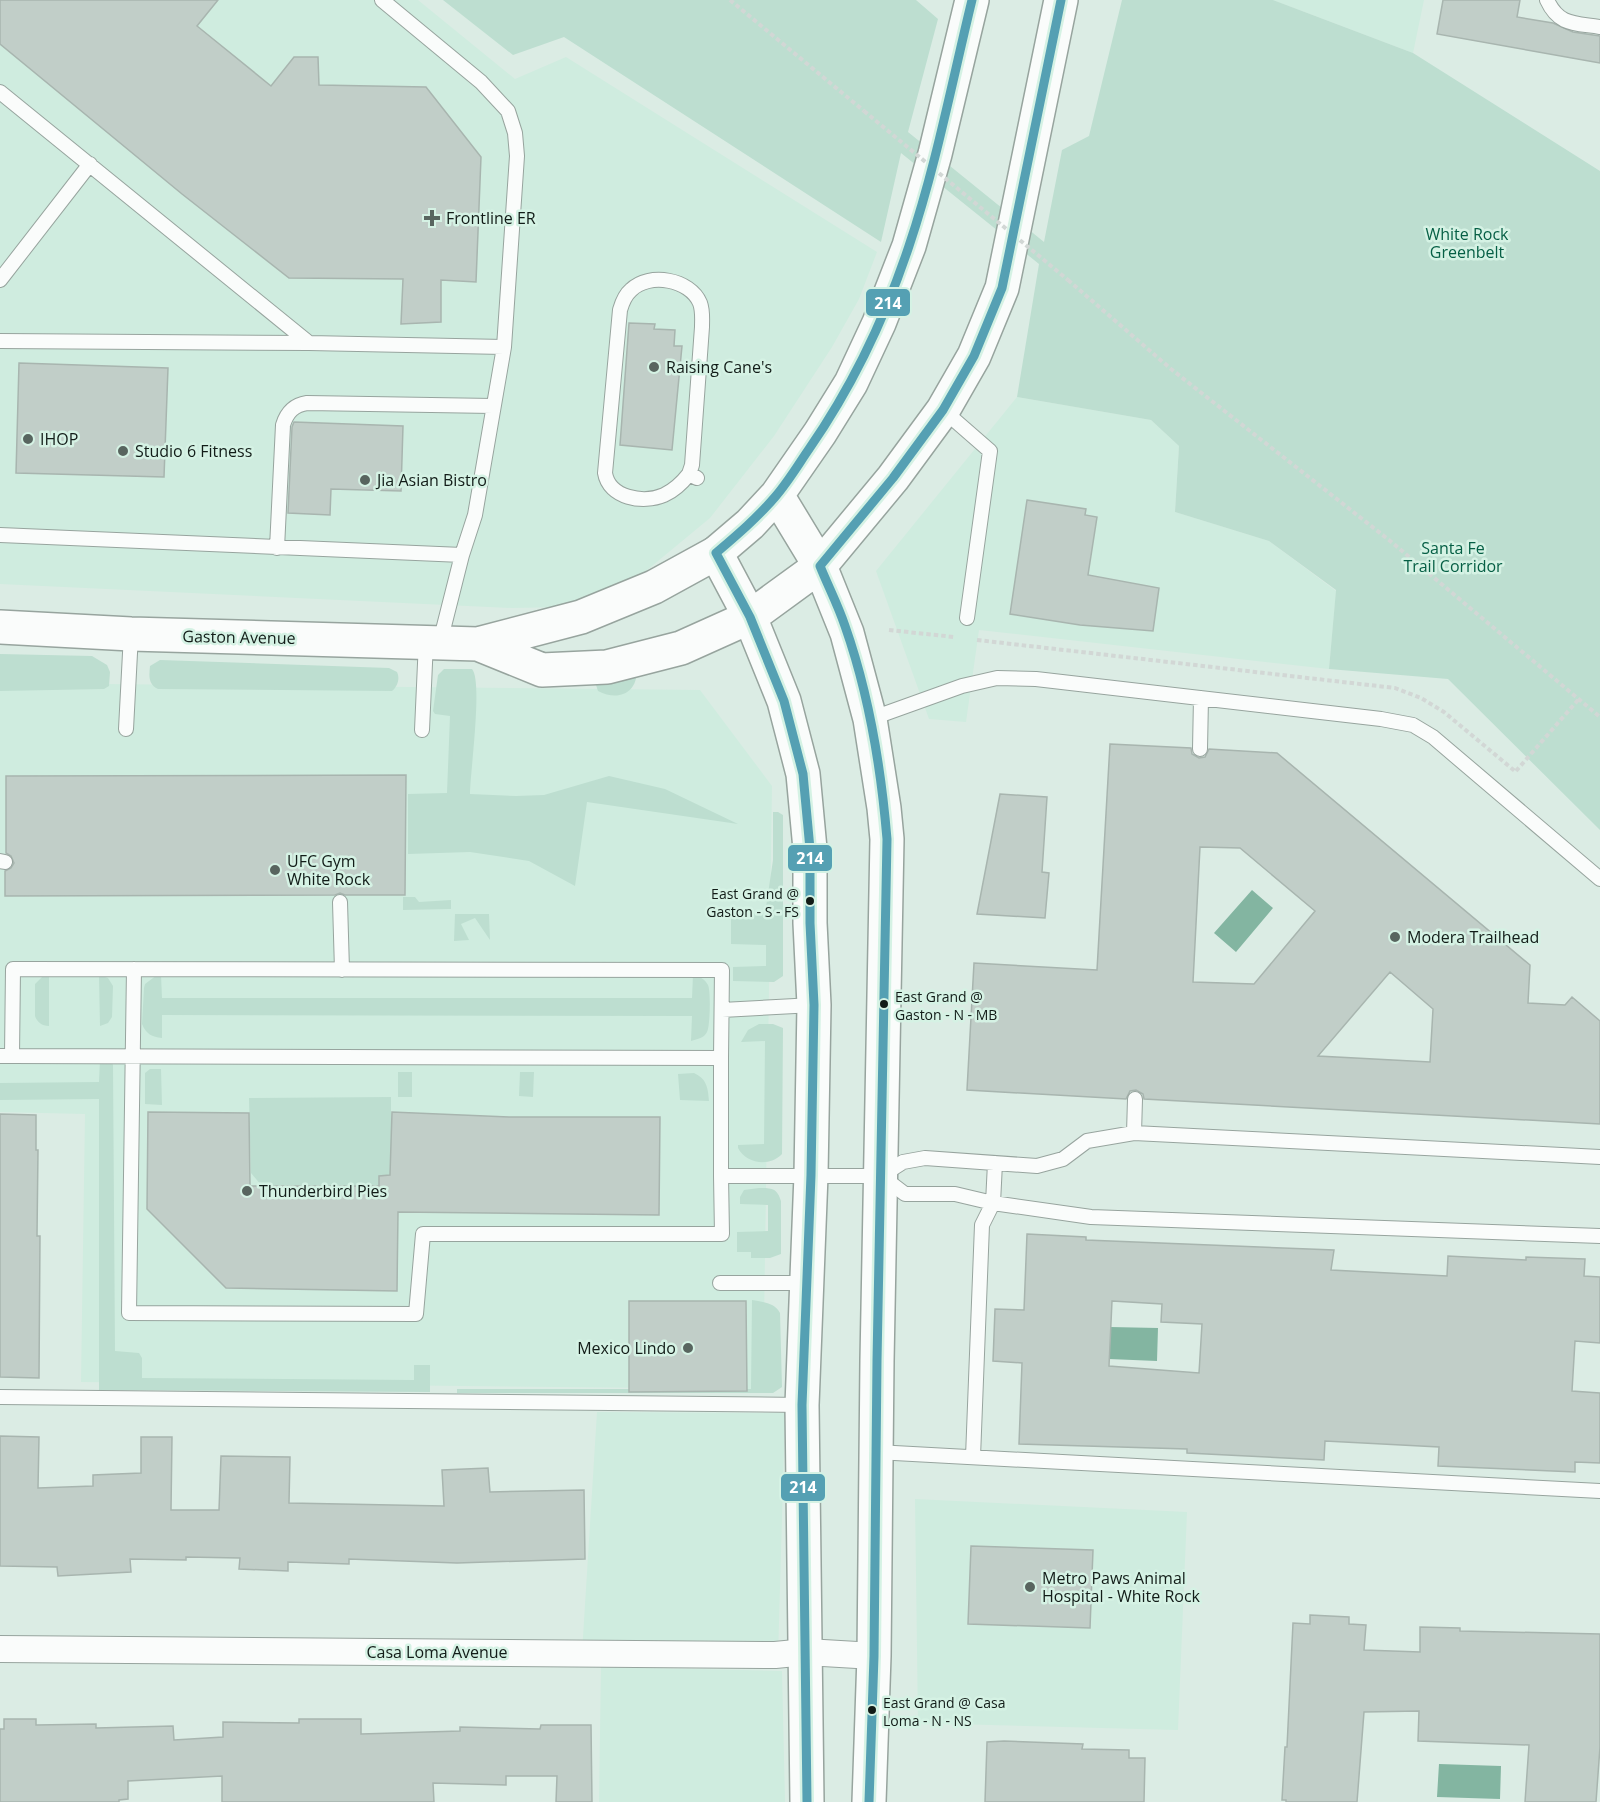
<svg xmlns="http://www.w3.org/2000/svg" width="1600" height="1802" viewBox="0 0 1600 1802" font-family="'Open Sans',sans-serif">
	<rect width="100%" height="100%" fill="#dbece4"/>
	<path fill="#cfecdf" d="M0,0H418L515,79L566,57L877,252L859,299L832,347L774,436L710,518L629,585L562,607L512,608L0,584Z
		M1273,0H1424L1413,53Z
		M1017,397L1151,420L1179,446L1175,512L1269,541L1336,591L1329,669L979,630L966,722L929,719L876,571Z
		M0,683L700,690L772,786L763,1389L81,1382L85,1114L0,1112Z
		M597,1412L785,1413L778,1657L582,1653Z
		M915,1499L1187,1512L1178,1730L918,1723Z
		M601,1667L782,1671L785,1802H599Z"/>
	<path fill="#bdded0" d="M443,0H916L938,19L908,132L1044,242L1062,150L1089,136L1122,0H1273L1413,53L1600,171V830L1448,679L1329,669L1336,590L1269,541L1175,512L1179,446L1151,420L1017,397L1039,264L901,153L881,242L564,37L513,55Z
		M0,654L92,656L107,665L110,672L109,686L104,689L0,691Z
		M160,660L389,668L397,672C400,678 398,686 392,691L158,689C148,684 149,676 150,666Z
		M637,668C638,693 619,702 598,691L595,682Z
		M444,669H472C483,681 470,773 470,794L516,796L544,795L609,776L665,789L738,824L587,802L575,886L529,861L470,852L408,854V794L447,793L450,716L435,714L433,711L438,675Z
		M773,812H778L783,815V976L774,982L733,981V967L766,966V945L731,944V910L765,914L773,860Z
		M403,897H415L419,902L451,900V909L403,910Z
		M455,914H489L490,940L475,918L461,924L469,940L454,941Z
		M44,975H49V1026C42,1026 37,1022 35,1016V984Z
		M99,975L108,978L113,986L112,1017L108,1023L100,1026Z
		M157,975H161L162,998H692L693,975C699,976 705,979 708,985C711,991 710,1027 707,1032C704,1038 698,1039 691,1041L692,1016L162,1015V1038C152,1037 146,1034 142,1024L144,988L145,984Z
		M759,1024H773L783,1028L782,1154C770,1167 746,1164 738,1148V1145L764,1144L765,1041L741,1042L748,1030Z
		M100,1060H110L113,1065L115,1351L139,1353L142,1358V1378L414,1380V1365H430V1392L99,1390V1099L0,1100V1083L99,1082Z
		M150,1069H161L162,1105L145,1104V1073Z
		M398,1072H412V1097H398Z
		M520,1072H534L533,1097L519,1096Z
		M694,1073C707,1079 708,1088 709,1101L680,1100L678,1074Z
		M391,1097V1185H261L251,1173L249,1098Z
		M759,1188C772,1188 777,1188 781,1201V1254L770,1258H751V1252H737V1232L768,1231V1205L740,1204V1197L744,1190Z
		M752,1300C764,1302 775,1303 780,1313L782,1387L773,1393H457V1389H751Z"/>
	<path fill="#83b5a1" d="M1252,890L1273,908L1236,952L1214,933Z
		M1110,1327L1158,1328L1157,1361L1109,1359Z
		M1439,1764L1501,1766L1500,1799L1437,1797Z"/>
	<path fill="#c1cec8" stroke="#a8b5af" stroke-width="1.5" fill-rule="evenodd" d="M0,0H218L197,26L271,86L294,57H318L319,85L426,87L481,157L476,282L441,280V322L401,324L403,279L289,278L182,194L0,44Z
		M1443,0H1520L1517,17L1553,23L1573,32L1600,36V63L1437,34Z
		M629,323L655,324L654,329L675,330L674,346H682L672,450L620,445Z
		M19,363L168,368L164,477L16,473Z
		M294,422L403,426L401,491L331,489L330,515L288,513L292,427Z
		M1027,500L1086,509L1085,515L1097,517L1088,575L1159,588L1153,631L1080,625L1010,614Z
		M1110,744L1191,748L1192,754L1199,758L1205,757L1209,749L1277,753L1530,965L1528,1003L1565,1005L1572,997L1600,1021V1124L1144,1099L1143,1094L1136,1090L1130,1091L1126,1099L967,1090L974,963L1097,970ZM1200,847L1240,848L1315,911L1254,984L1193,982ZM1390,972L1433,1009L1430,1062L1318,1056Z
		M406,775L405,895H345L340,893L335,895L5,896V871L11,868L14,863L11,856L6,853V776Z
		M1000,794L1047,797L1042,872L1049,873L1045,918L977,914Z
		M148,1112L249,1113L250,1186H379V1176L390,1175L392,1112L509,1117H660L659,1215L398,1212L397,1291L226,1288L147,1209Z
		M0,1114L36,1115V1150H38L37,1236H40L39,1378L0,1377Z
		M1027,1234L1086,1237V1240L1334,1250L1331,1270L1447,1276L1448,1256L1526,1260V1257L1585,1259L1584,1276L1600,1277V1343L1575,1341L1572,1391L1600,1393V1463L1575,1462V1472L1438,1466L1439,1447L1325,1441L1324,1460L1187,1453V1449L1019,1444L1022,1363L993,1361L995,1309L1024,1310ZM1112,1301L1162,1304L1161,1322L1202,1324L1199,1373L1109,1366Z
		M629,1301H746L747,1391L629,1392Z
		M0,1436L39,1437L38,1488L93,1486V1475L141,1473V1437H172L171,1510H219L221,1456L290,1457L289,1503L444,1506L442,1470L488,1468L490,1492L584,1490L585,1559L457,1563L349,1559V1564L288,1562V1571L239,1569L240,1558L186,1557V1560L130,1559L131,1572L58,1576L57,1567L0,1566Z
		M971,1546L1093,1550L1090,1628L968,1624Z
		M1310,1615L1349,1617V1624L1366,1625L1364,1650L1420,1652V1627L1460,1628V1631L1600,1634V1747L1596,1802H1525L1529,1745L1418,1741L1419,1711L1364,1712L1357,1802H1286V1800H1282L1285,1747H1287L1293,1623L1310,1624Z
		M4,1719H36V1725L96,1724V1728L173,1726L174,1740L223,1737V1722L299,1723V1719H361V1734L460,1731V1727L540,1729L541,1725H591L592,1802H556L557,1776H506V1785L433,1783L434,1802H222V1776L128,1781V1799L119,1800V1802H0V1729H4Z
		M1004,1741L1083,1744L1082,1749L1129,1750V1758H1145L1144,1802H985L987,1742Z"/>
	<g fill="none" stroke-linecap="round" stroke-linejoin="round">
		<defs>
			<path id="service" d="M382,0L481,82L508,111L515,133L517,156L504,347L475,515L462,555L440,642
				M1547,0C1559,26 1575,23 1600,27
				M0,92L309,343L504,347
				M0,280L90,164
				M0,341L309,343
				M943,410L990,451L967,618
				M689,474C682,483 675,490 664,495C643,504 609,498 605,473L620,310C622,303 625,295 631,290C649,272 690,279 700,303C703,311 702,319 702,327L692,465L689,474L697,478
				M0,535L462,555
				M277,548L283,425C287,412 294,405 307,403L493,406
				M870,719L962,686L997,678L1036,679L1381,719L1413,725L1433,737L1600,879
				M126,729L131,634
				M422,730L426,641
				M1200,749L1201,698
				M0,861L5,862
				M340,902L342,970
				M134,969L129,1313L416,1314L423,1234H722L721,1176
				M722,1010L814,1005
				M0,1056H12L721,1058L722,970L13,969L12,1056
				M721,1058V1176H881L903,1162L925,1158L1037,1166L1063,1159L1087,1141L1134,1133L1600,1157
				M1134,1133L1135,1099
				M884,1178L905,1194H955L993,1203L1091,1217L1600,1236
				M720,1283H807
				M0,1397L802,1405
				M876,1452L1600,1491
				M973,1457L982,1225L993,1203L995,1163"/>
			<path id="minor" d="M0,1649L775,1655L806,1652L874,1656"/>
			<path id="tertiary" d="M0,627L131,634L478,644L581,617L654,587L716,553
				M478,644L542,670L607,667L681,648L750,617"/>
			<path id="primary" d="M777,495L820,566L847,633L870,719L884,808L887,839L877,1361L874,1656L869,1802
				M750,617L820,566L893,478L943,410L974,356L1002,288L1061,0
				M807,1802L802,1405L811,1175L814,1005L810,923V849L803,774L784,701L750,617L716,553L750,524L777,495L820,433L851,383L879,323L909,246L935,154L972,0"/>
		</defs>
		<use href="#service" stroke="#97a49e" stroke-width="16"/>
		<use href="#minor" stroke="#97a49e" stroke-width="28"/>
		<use href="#tertiary" stroke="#97a49e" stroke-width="36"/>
		<use href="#primary" stroke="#97a49e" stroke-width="36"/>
		<path stroke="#d2d7d5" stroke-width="4" stroke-dasharray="4.5 3" stroke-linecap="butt" d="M730,0L864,111
			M1068,280L1171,369L1389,540L1600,717
			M889,630L954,637
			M977,640L1395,688L1421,698L1444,712L1516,772
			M1516,771L1578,700"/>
		<use href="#service" stroke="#fafcfb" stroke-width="14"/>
		<use href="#minor" stroke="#fafcfb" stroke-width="26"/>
		<use href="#tertiary" stroke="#fafcfb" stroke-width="33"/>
		<use href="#primary" stroke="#fafcfb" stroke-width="33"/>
		<path stroke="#d2d7d5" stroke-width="4" stroke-dasharray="4.5 3" stroke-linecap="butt" d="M864,111L1068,280"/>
		<defs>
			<path id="bus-1" d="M807,1802L802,1405L811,1175L814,1005L810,923V849L803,774L784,701L750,617L716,553C737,535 757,518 775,497C788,482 798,465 809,449C852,387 885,318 909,246C936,166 952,82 972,0
				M869,1802L874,1656L877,1361L887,839C881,767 869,694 845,626C838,605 828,586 820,566L893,478L943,410L974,356L1002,288L1061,0"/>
		</defs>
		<use href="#bus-1" stroke="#d5f2e4" stroke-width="14"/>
		<use href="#bus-1" stroke="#55a0b3" stroke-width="9"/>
	</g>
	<g fill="#58655f" stroke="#d5f2e4" stroke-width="2">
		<path d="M429 209h6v6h6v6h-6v6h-6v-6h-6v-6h6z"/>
		<circle cx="654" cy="367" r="6"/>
		<circle cx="28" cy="439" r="6"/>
		<circle cx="123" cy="451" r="6"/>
		<circle cx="365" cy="480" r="6"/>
		<circle cx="275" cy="870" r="6"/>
		<circle cx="1395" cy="937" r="6"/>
		<circle cx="247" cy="1191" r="6"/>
		<circle cx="688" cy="1348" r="6"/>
		<circle cx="1030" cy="1587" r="6"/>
	</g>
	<g fill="#121c18" stroke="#d5f2e4" stroke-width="2">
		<circle cx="810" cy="901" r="5"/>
		<circle cx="884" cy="1004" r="5"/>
		<circle cx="872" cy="1710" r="5"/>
	</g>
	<g text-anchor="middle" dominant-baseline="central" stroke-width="5" stroke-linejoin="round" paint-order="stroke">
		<g font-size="14" fill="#121c18" stroke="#d5f2e4" text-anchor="start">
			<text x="799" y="893" text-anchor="end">East Grand @<tspan x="799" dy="18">Gaston - S - FS</tspan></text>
			<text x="895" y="996">East Grand @<tspan x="895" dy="18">Gaston - N - MB</tspan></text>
			<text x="883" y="1702">East Grand @ Casa<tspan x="883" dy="18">Loma - N - NS</tspan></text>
		</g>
		<g font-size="16" fill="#121c18" stroke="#d5f2e4" text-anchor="start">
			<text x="446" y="218">Frontline ER</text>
			<text x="666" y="367">Raising Cane's</text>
			<text x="40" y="439">IHOP</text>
			<text x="135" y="451">Studio 6 Fitness</text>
			<text x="377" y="480">Jia Asian Bistro</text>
			<text x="287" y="861">UFC Gym<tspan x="287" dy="18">White Rock</tspan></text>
			<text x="1407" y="937">Modera Trailhead</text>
			<text x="259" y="1191">Thunderbird Pies</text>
			<text x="676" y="1348" text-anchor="end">Mexico Lindo</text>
			<text x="1042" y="1578">Metro Paws Animal<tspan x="1042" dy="18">Hospital - White Rock</tspan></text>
		</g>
		<g font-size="16" fill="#065f45" stroke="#d5f2e4">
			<text x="1467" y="234">White Rock<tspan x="1467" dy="18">Greenbelt</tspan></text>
			<text x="1453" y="548">Santa Fe<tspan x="1453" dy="18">Trail Corridor</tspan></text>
		</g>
		<g font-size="16" fill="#121c18" stroke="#d5f2e4">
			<text transform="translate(239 637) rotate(1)">Gaston Avenue</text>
			<text x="437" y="1652">Casa Loma Avenue</text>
		</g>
	</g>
	<g stroke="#d5f2e4" stroke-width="2">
		<rect x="865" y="288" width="46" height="29" rx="6" fill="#55a0b3"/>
		<rect x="787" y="844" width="46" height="28" rx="6" fill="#55a0b3"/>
		<rect x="780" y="1473" width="46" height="29" rx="6" fill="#55a0b3"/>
	</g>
	<g font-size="16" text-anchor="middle" font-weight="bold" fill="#fff">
		<text x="888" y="309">214</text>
		<text x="810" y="864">214</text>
		<text x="803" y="1493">214</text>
	</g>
</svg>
